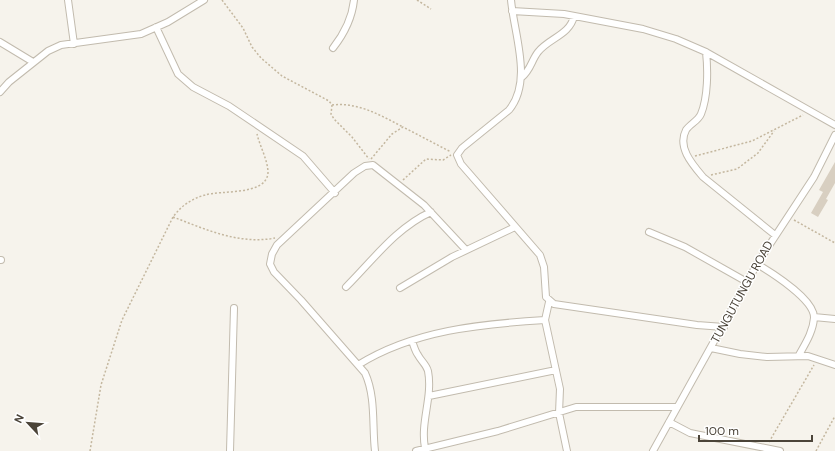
<svg xmlns="http://www.w3.org/2000/svg" width="835" height="451" viewBox="0 0 835 451" font-family="'DM Sans',sans-serif">
	<rect width="100%" height="100%" fill="#f6f3ec"/>
	<path fill="#d8cfc1" d="M835,162V183L826,199L828,200L818,217L811,213L823,192L819,190Z"/>
	<g fill="none" stroke-linecap="round" stroke-linejoin="round">
		<defs>
			<path id="street" d="M68,0L74,44
				M511,0C514,34 533,81 509,110L462,148L457,155L461,164L540,255L544,267L546,297L554,304L697,325L724,327
				M512,11L564,14L643,29L676,39L706,52L835,125
				M156,27L178,74L193,87L229,106L303,156L335,193
				M0,42L33,62
				M333,48C344,34 352,19 354,0
				M706,52C708,70 708,97 701,114C698,121 690,124 686,130C677,147 692,164 703,177L775,235
				M521,78C531,70 531,61 538,52C549,38 570,35 574,16
				M0,92L9,82L48,51L61,45L141,34L168,22L204,0
				M649,232L685,247L747,282
				M0,260H1
				M757,264C772,273 815,300 814,318C813,332 805,344 799,355
				M346,287C372,261 397,227 431,212
				M400,288L452,257L515,227
				M549,302L545,320L560,389L559,413L567,451
				M814,317L835,319
				M412,341C414,346 415,351 418,355C421,361 426,364 428,371C433,397 420,422 425,448
				M711,348L740,354L767,357L808,356L835,365
				M358,365C414,330 481,324 545,320
				M429,396L556,370
				M669,422L690,433L780,451
				M230,451L234,308
				M375,451C372,426 376,397 365,373L301,300L274,272L270,264L272,254L277,245L354,173L365,166L373,165L424,205L466,250
				M416,451L498,431L576,407H677
				M653,451L757,264L814,177L835,135"/>
		</defs>
		<use href="#street" stroke="#c2bbae" stroke-width="8"/>
		<path stroke="#c4b79f" stroke-width="1.5" stroke-dasharray="2 2" stroke-linecap="butt" d="M222,0L243,28L252,47L261,58L282,76L329,101L332,105L331,114L334,119L352,137L369,159
			M417,0L431,9
			M332,105C358,102 380,115 403,127
			M695,156L752,141L803,115
			M371,159L392,134L403,127L451,152
			M711,175L737,169L758,153L774,131
			M403,180L426,159L443,160L451,155
			M173,217C205,229 239,245 275,238
			M794,220L835,243
			M769,442L814,365
			M90,451L101,385L122,320L173,217C181,206 191,199 205,195C220,190 266,196 268,173C268,160 260,147 257,134
			M816,451L835,416"/>
		<use href="#street" stroke="#fff" stroke-width="6"/>
	</g>
	<g text-anchor="middle" dominant-baseline="central" stroke-width="3" stroke-linejoin="round" paint-order="stroke">
		<g font-size="12" fill="#4b4439" stroke="#fff">
			<text transform="translate(742 292) rotate(-61)">TUNGUTUNGU ROAD</text>
		</g>
	</g>
	<g transform="translate(28 423) rotate(296)" stroke="#ffffff" stroke-width="3" paint-order="stroke">
	<path d="M0-3L7 15L0 10L-7 15Z" fill="#4b4439"/>
	<text y="-6" font-size="11" font-weight="bold" text-anchor="middle" fill="#4b4439">N</text>
	</g>
	<path d="M699 435v6h113v-6" fill="none" stroke="#4b4439" stroke-width="2"/>
	<text x="705" y="435" font-size="12" fill="#4b4439" stroke="#ffffff" stroke-width="3" paint-order="stroke">100 m</text>
</svg>
